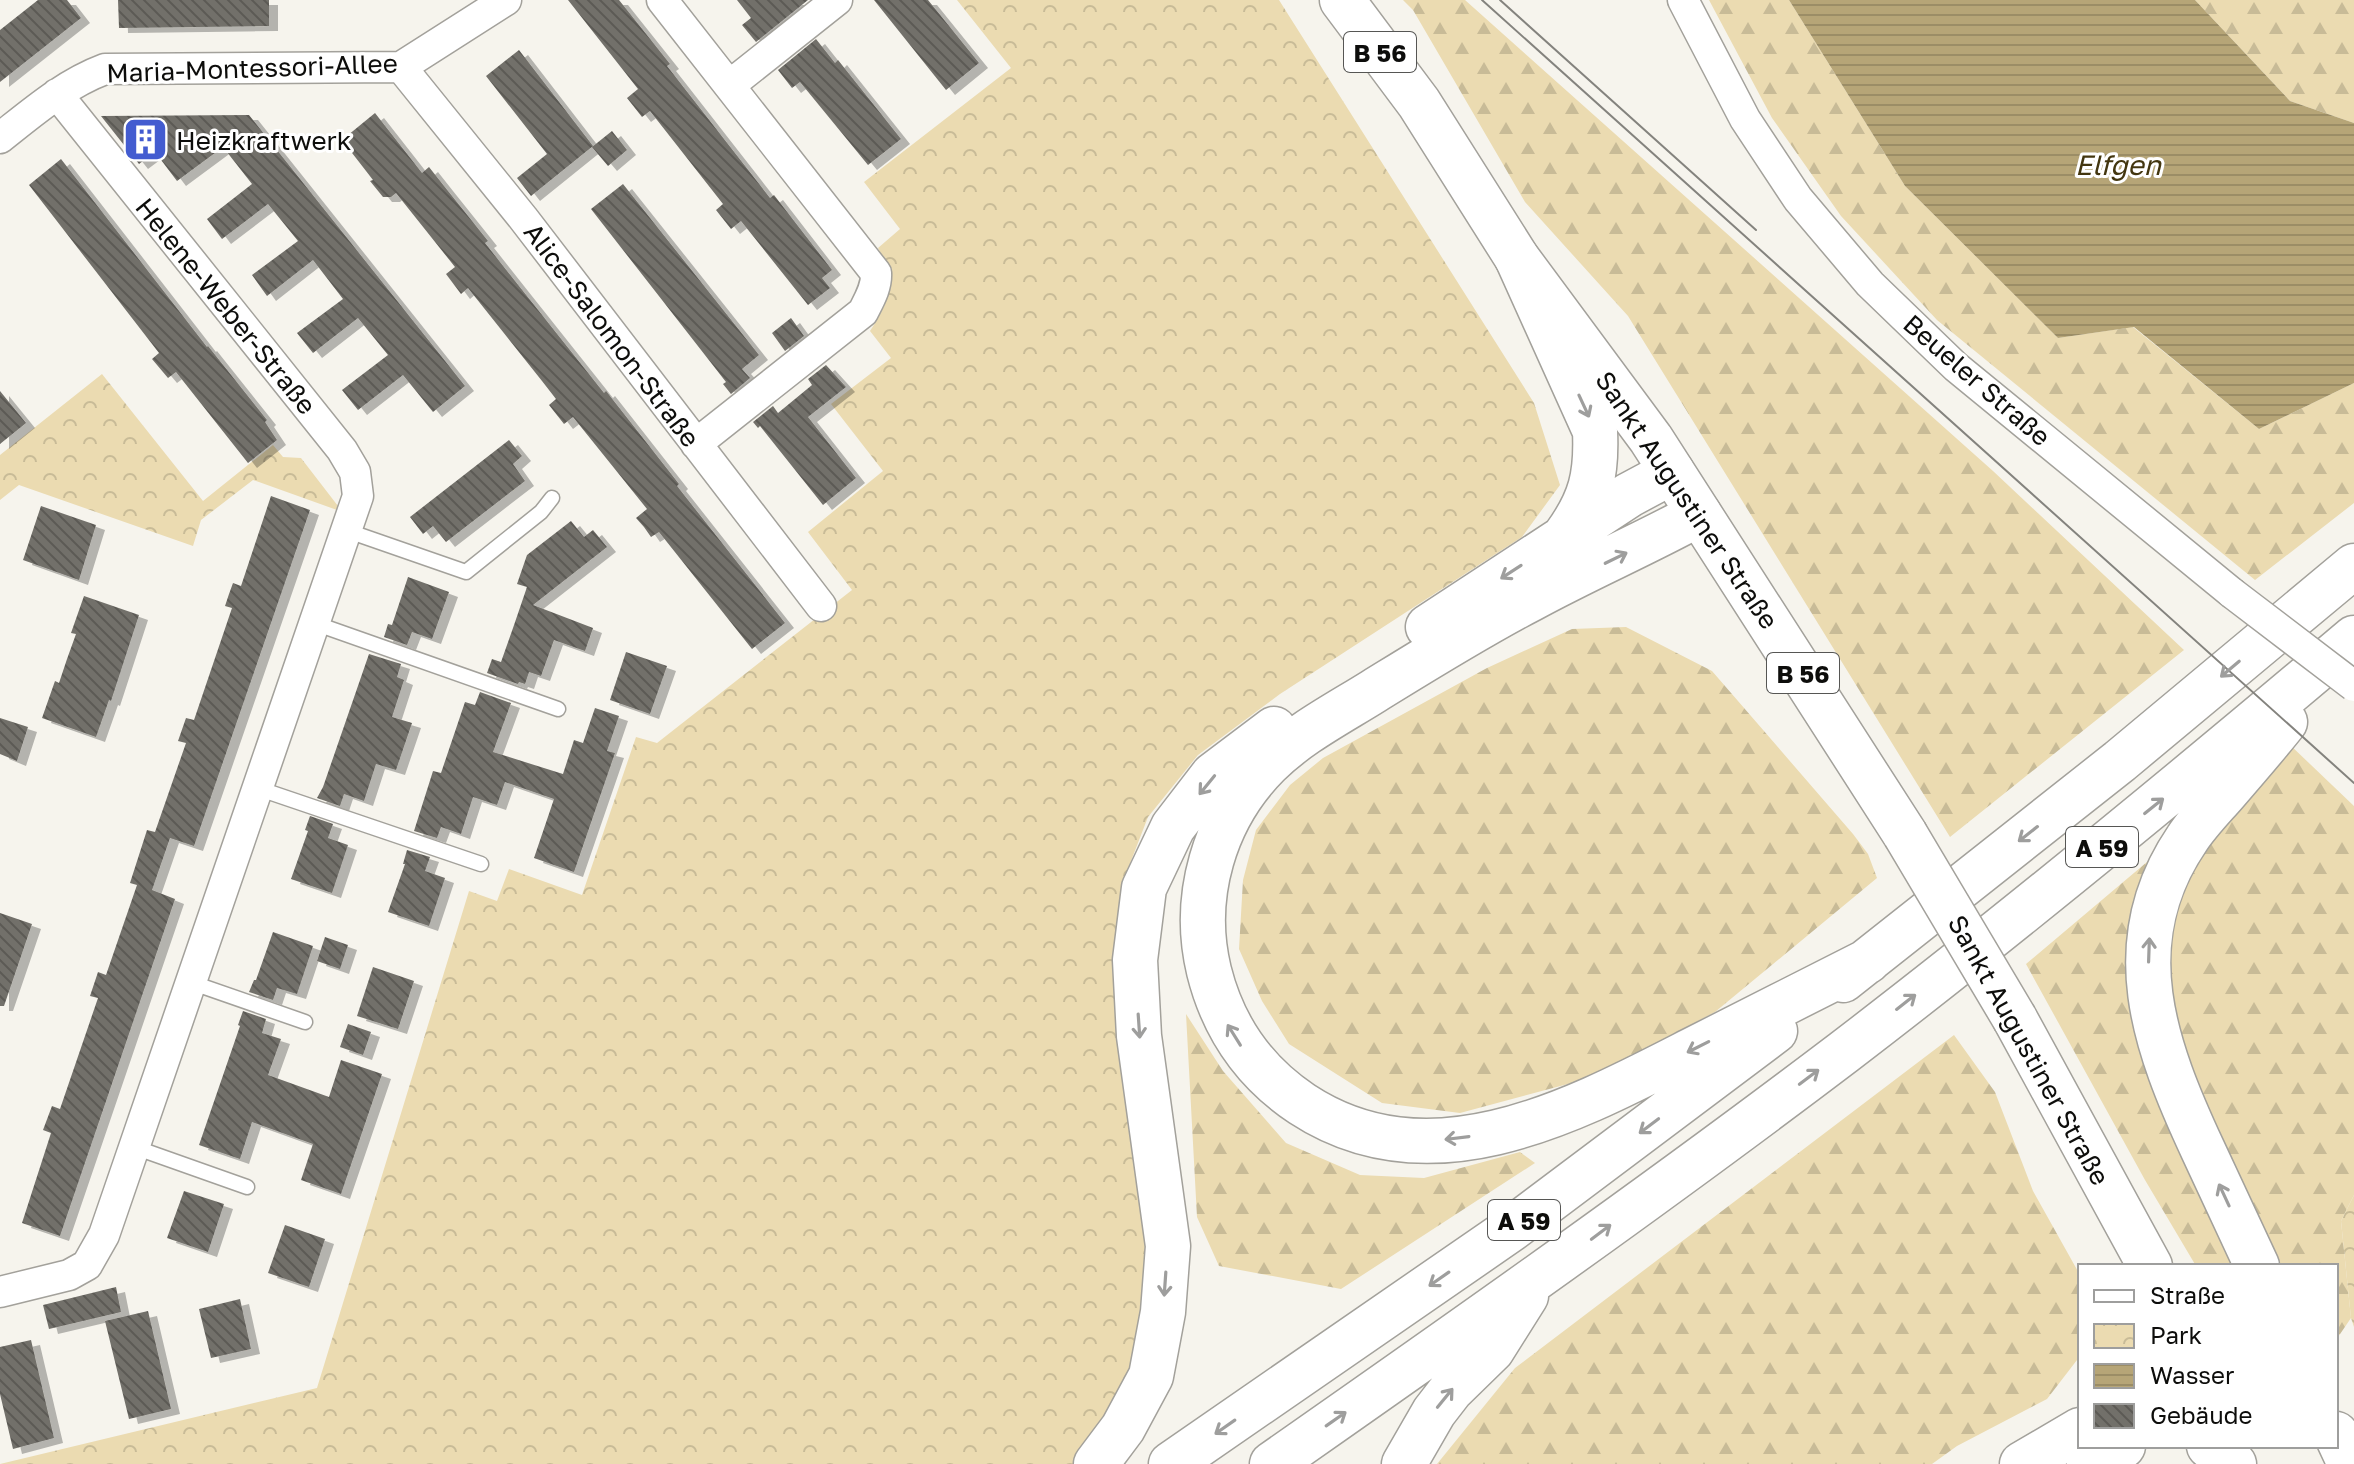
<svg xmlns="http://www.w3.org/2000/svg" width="2354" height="1464" viewBox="0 0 2354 1464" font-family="'Golos Text',sans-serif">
	<defs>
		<pattern id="forest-firs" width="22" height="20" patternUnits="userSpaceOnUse" patternTransform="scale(2)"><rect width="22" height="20" fill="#ebdbb1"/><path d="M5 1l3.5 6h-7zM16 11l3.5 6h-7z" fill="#c8bb97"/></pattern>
		<pattern id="park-crowns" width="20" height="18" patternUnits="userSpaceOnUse" patternTransform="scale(2)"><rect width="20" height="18" fill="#ebdbb1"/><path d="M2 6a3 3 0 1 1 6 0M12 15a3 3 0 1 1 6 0" fill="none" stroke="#c8bb97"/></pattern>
		<pattern id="water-rules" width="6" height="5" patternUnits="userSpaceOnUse" patternTransform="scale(2)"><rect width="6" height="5" fill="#b6a577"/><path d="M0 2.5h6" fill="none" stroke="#9b8d66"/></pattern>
		<pattern id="building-back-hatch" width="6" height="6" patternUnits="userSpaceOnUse" patternTransform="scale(2)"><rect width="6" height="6" fill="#72706a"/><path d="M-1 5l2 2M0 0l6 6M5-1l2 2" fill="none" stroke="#5c5a55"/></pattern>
		<filter id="shadow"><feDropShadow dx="9" dy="5" stdDeviation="0" flood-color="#0004"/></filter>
	</defs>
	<rect width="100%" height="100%" fill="#f6f4ed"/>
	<path fill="url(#forest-firs)" d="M1403,0H1465L1993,471L2184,650L1950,837L1628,316L1525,202L1413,10Z
		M1709,0H1789L1905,186L2058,338L2133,327L2259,429L2354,383V503L2255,580L1937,320L1841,216L1772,118Z
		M2195,0H2354V123L2290,101Z
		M1626,627L1712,671L1853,834L1868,854L1877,878L1715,1012L1594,1077L1460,1113L1382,1103L1289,1044L1262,1001L1239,949L1243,880L1256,830L1290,785L1323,758L1487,668L1572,629Z
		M2288,743L2354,806V1195L2341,1221L2351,1318L2336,1340V1266H2196L2145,1180L2026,964Z
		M1186,1014L1223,1071L1286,1143L1360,1175L1424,1178L1520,1152L1535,1163L1341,1289L1219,1266L1197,1217Z
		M1954,1035L1995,1092L2033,1191L2080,1275V1330L2077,1360L2047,1399L1957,1446L1932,1464H1437L1515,1368Z"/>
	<path fill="url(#park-crowns)" d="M957,0H1279L1534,403L1560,485L1522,537L1280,694L1198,755L1148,817L1124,879L1114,959L1159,1259L1135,1372L1081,1464H0L317,1388L469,891L497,901L509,869L582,895L636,737L657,743L852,590L808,532L883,471L831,404L891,358L870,331C891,299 896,282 878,248L900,229L864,182L1011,68Z
		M102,374L203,501L273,445L283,457L301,458L338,506L337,510L253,480L201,520L193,546L19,485L0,500V455Z
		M2354,1195V1327L2351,1318L2341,1221Z"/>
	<path fill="url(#water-rules)" d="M1789,0H2195L2290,101L2354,123V383L2259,429L2134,327L2058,338L1905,186Z"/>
	<path fill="url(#building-back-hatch)" filter="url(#shadow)" d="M38,0H67L81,18L0,82V30Z
		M118,0H269V26L119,28Z
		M568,0H619L670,64L667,66L770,198L774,195L832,270L822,278L830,288L808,305L741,221L731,229L716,210L723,204L650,111L642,117L627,98L638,89Z
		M737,0H808L756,42L742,25L751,18Z
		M874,0H928L979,63L946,90Z
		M816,39L835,63L838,60L901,139L868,165L800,82L792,88L778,70Z
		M519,50L593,146L531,196L517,178L547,154L486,76Z
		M375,113L422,173L429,167L444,186L488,241L485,243L515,281L604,393L606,391L679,484L677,486L785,623L752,649L659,532L651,537L644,527L636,518L647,509L573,417L564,424L549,405L556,399L542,381L468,288L461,294L446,274L455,267L396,193L391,197H383L370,181L373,180L342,140Z
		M249,115L465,386L433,412L403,375L358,410L342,390L388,355L358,318L313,353L297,333L343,299L313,260L267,296L252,275L298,241L268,204L222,239L207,219L252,184L223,147L177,181L155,152L139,164L101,116Z
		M612,131L627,150L608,166L592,147Z
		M61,159L207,347L208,346L267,420L265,422L277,440L248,463L176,372L168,378L152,359L159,353L29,185Z
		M623,184L759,355L742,369L750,378L731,394L723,384L726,382L591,209Z
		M791,318L804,336L785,351L772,333Z
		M826,365L846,387L808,417L856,478L823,505L760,426L758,428L753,422L773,406L778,413L812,385L808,379Z
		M0,391L26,423L0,444Z
		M509,440L522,456L513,464L525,481L446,542L433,526L423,534L410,517Z
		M271,496L310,510L194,846L170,838L152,890L175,899L60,1236L22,1223L51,1133L43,1130L52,1106L60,1109L98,998L90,996L98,972L106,975L137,885L130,883L147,830L155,832L186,743L178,741L186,718L194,720L232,608L225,606L229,594L233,583L241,586Z
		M41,506L96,525L79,580L23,560Z
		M571,521L584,537L593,530L607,547L533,605L593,628L585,651L554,640L541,676L529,672L525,684L519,682L518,684L487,673L492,659L501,662L513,628L527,587L517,584L527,555Z
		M408,577L449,592L432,639L412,632L407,645L384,637L388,624L392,625Z
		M84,596L139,615L111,701L109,700L96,737L42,718L55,681L59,683L67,659L76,634L71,633Z
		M626,652L667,666L650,714L610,700Z
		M369,654L401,664L397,677L404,680L392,717L412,723L396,770L376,764L364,801L344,794L340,806L317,798L323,787Z
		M480,692L511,703L493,752L563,774L574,740L583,743L595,708L619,716L607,751L615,753L574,872L534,858L554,799L505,782L497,805L473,797L461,834L441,827L437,838L414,831L433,771L441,773L465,702L475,705Z
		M0,718L28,727L17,761L0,754Z
		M310,816L333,824L328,838L348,845L332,893L291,879L308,831L305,830Z
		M407,850L430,857L425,871L445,878L429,926L388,912L405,864H403Z
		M0,913L32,924L4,1006H0Z
		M273,932L313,946L297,994L277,988L273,1000L249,992L254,980H256Z
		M325,937L348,945L340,969L317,961Z
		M373,967L414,981L398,1029L357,1016Z
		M243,1011L266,1019L262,1033L281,1039L268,1075L329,1097L341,1060L382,1074L341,1194L301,1180L313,1144L252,1122L240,1159L199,1145L240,1026L238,1025Z
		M348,1024L371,1032L363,1055L340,1047Z
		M184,1191L224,1204L208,1252L167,1238Z
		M285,1225L325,1239L309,1287L268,1273Z
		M116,1287L121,1312L49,1329L43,1305Z
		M240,1299L251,1349L211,1358L199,1309Z
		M148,1311L171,1409L129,1419L105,1321Z
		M31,1340L54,1438L13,1449L0,1394V1347Z"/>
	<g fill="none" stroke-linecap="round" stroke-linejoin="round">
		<defs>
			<path id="lane" d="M348,531L466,572L541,512L552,498
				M314,623L558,709
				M257,788L481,864
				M190,982L305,1022
				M134,1147L247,1187"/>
			<path id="street" d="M662,0L876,273C877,287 869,300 863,312L696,444
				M1683,0L1745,119L1798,199L1870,284L1956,367L2232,593
				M401,67L523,218L821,606
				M730,85L837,0
				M0,138C33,112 65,84 105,69L401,67L506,0
				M0,1292L69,1275L87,1265L104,1235L358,496L355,472L342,450L57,94"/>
			<path id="primary" d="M1342,0L1419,103L1517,258L1651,439L1905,834
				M2015,1019L2150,1266"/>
			<path id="highway" d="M1517,258L1595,431C1597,475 1591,500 1565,536
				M1699,514C1644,544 1586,569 1531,599C1477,627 1426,659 1374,691C1339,713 1298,734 1268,764C1214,818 1191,897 1209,971C1223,1027 1254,1072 1302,1104C1430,1188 1573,1111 1692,1050C1751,1020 1809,991 1868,961
				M1428,627L1629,495L1672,472
				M1843,980L2120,761L2354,566
				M2257,1266C2239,1227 2221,1189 2203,1150C2155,1047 2116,943 2187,839C2198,822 2213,807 2226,792C2246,769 2266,746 2285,722
				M2336,1434L2350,1464
				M2209,1446L2234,1464
				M1096,1464L1123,1428L1151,1376L1163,1312L1168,1246L1139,1036L1135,960L1144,888L1173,827L1213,775L1274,729
				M1171,1464L1510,1230L1775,1031
				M1272,1464C1465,1329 1657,1194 1844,1052C2018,919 2187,779 2354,638
				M1404,1464L1434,1412L1451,1390L1492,1350L1526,1296
				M2022,1464L2080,1430
				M2089,1464L2123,1446"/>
		</defs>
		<use href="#lane" stroke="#a3a19b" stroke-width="17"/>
		<use href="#street" stroke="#a3a19b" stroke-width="33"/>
		<use href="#primary" stroke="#a3a19b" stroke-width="47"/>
		<use href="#highway" stroke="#a3a19b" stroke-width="47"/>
		<use href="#lane" stroke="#fff" stroke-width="14"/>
		<use href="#street" stroke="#fff" stroke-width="30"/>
		<use href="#primary" stroke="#fff" stroke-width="44"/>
		<use href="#highway" stroke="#fff" stroke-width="44"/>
		<path stroke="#84837e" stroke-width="2" d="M1482,0L2354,783
			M1500,0L1756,230"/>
		<defs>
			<path id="street-bridge" d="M2232,593L2354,686"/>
			<path id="primary-bridge" d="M1905,834L2015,1019"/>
		</defs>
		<use href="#street-bridge" stroke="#a3a19b" stroke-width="33" stroke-linecap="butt"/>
		<use href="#primary-bridge" stroke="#a3a19b" stroke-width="47" stroke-linecap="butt"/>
		<use href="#street-bridge" stroke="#fff" stroke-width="30"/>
		<use href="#primary-bridge" stroke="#fff" stroke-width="44"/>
	</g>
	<defs><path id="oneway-shaft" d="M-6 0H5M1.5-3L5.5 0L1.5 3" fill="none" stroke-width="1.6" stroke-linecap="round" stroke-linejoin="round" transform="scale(2)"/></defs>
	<g stroke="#9e9e9d">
		<use href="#oneway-shaft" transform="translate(1584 406) rotate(65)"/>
		<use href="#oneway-shaft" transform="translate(1616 558) rotate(-26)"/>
		<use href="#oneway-shaft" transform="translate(1511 572) rotate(147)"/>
		<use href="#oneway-shaft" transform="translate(2230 669) rotate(140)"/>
		<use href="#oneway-shaft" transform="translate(1207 785) rotate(129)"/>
		<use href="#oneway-shaft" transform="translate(2154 806) rotate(-39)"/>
		<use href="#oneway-shaft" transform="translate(2028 834) rotate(142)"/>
		<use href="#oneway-shaft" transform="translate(2149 950) rotate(-88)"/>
		<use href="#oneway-shaft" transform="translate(1906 1002) rotate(-38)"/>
		<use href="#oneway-shaft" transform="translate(1139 1026) rotate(86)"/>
		<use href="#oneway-shaft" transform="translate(1234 1035) rotate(-122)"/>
		<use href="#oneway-shaft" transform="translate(1698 1047) rotate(153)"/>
		<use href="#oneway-shaft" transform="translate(1809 1077) rotate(-37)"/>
		<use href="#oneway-shaft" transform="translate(1649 1126) rotate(143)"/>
		<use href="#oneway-shaft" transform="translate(1457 1138) rotate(173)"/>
		<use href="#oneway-shaft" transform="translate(2224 1195) rotate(-115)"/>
		<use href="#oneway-shaft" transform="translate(1601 1232) rotate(-37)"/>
		<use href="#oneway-shaft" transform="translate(1439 1279) rotate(145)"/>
		<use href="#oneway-shaft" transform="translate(1165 1284) rotate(94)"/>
		<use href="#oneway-shaft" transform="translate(1445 1398) rotate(-51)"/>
		<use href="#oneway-shaft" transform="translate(1336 1419) rotate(-35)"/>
		<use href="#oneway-shaft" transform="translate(1225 1427) rotate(145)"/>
	</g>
	<defs>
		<symbol id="building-square" viewBox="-11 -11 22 22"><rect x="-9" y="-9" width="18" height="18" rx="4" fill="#435cd0" stroke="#fff"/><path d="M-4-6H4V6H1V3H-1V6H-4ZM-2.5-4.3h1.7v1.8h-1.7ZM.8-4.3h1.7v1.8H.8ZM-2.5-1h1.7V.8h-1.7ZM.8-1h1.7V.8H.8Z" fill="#fff"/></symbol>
	</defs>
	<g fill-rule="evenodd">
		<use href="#building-square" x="120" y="114" width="51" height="51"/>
	</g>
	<g text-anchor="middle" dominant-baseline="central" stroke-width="6" stroke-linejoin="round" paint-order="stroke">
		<g fill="#fff" stroke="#565654" stroke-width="2">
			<rect x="1344" y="32" width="72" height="40" rx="6"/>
			<rect x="1767" y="653" width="72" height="40" rx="6"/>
			<rect x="2066" y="827" width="72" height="40" rx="6"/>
			<rect x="1488" y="1200" width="72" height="40" rx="6"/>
		</g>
		<g font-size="24" font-weight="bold" fill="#0d0d0b">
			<text x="1380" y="52">B 56</text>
			<text x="1803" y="673">B 56</text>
			<text x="2102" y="847">A 59</text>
			<text x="1524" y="1220">A 59</text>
		</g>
		<g font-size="26" fill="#0d0d0b" stroke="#fff">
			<text transform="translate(252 68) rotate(-2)">Maria-Montessori-Allee</text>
			<text transform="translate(226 306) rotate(51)">Helene-Weber-Straße</text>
			<text transform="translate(612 335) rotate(53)">Alice-Salomon-Straße</text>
			<text transform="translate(1977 380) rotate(41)">Beueler Straße</text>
			<text transform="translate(1687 500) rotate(56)">Sankt Augustiner Straße</text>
			<text transform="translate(2029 1050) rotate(61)">Sankt Augustiner Straße</text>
		</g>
		<g font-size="26" fill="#0d0d0b" stroke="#fff" text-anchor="start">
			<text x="176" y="140">Heizkraftwerk</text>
		</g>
		<g font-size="28" font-style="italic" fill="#43360f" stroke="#fff">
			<text x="2118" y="164">Elfgen</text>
		</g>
	</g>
	<rect x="2078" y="1264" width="260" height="184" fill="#ffffff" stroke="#9e9e9d" stroke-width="2"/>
	<rect x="2094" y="1290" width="40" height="12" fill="#ffffff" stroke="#9e9e9d" stroke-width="2"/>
	<text x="2150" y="1304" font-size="24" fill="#0d0d0b">Straße</text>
	<rect x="2094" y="1324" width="40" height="24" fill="url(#park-crowns)" stroke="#9e9e9d" stroke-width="2"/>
	<text x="2150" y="1344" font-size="24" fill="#0d0d0b">Park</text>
	<rect x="2094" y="1364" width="40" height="24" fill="url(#water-rules)" stroke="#9e9e9d" stroke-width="2"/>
	<text x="2150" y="1384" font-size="24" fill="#0d0d0b">Wasser</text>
	<rect x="2094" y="1404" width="40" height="24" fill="url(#building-back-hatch)" stroke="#9e9e9d" stroke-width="2"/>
	<text x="2150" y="1424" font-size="24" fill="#0d0d0b">Gebäude</text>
</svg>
